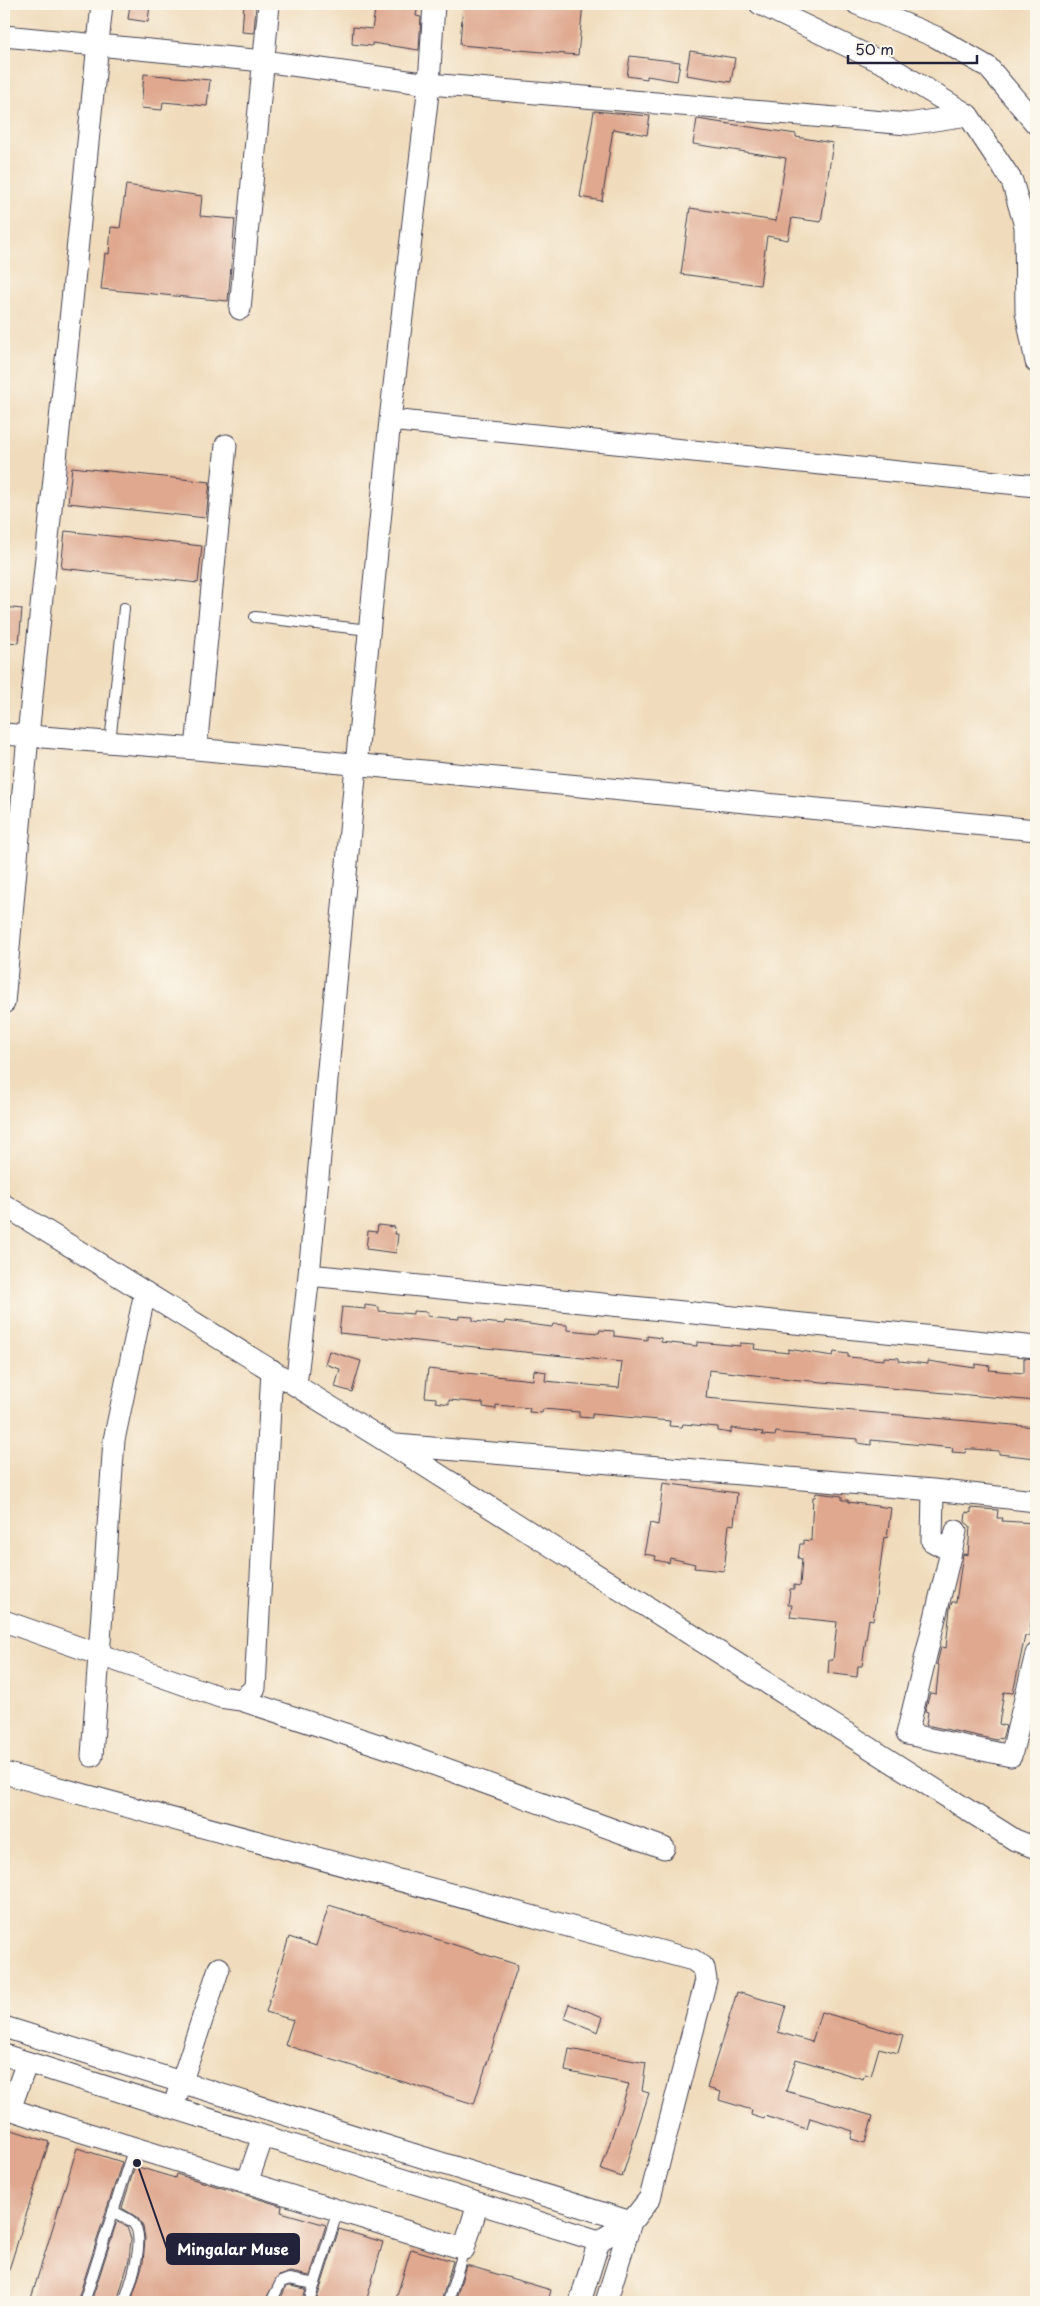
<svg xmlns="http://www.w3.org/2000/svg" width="1040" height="2306" viewBox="0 0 1040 2306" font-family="'Playpen Sans',sans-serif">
	<rect width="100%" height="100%" fill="#fbf7ec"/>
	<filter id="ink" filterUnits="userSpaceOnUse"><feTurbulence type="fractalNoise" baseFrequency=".02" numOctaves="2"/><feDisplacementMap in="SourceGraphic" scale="10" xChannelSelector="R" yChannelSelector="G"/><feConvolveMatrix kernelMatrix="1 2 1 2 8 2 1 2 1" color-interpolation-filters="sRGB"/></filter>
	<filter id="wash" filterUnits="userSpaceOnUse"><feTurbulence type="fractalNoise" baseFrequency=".0096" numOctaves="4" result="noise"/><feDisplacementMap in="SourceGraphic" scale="20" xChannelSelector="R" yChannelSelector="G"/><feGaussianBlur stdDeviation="1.12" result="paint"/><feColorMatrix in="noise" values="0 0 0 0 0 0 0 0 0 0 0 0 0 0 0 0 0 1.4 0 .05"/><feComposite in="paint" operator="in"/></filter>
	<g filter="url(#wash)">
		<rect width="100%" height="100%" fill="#f0dcbc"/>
		<g id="blocks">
			<path fill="#dfa88f" d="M130,4H150L148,22L128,19Z
				M244,4L256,5L254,33L242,32Z
				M376,4H418L416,16L421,17L419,50L372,43V46L352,44L353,27L372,29Z
				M463,4H583L578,55L460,45Z
				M690,51L735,58L731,82L686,75Z
				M630,56L680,62L677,81L647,76V79L627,76Z
				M144,74L210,80L207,106L163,102L162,110L141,108Z
				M594,111L650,116L647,135L613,129L602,201L580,197Z
				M697,119L796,134V137L833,143L821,222L792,218L788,240L767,236L760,285L681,274L690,208L776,221L786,158L693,144Z
				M126,185L202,196L200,216L235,219L228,301L101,289L105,253L109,254L111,227L120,228Z
				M72,467L210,482L206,518L68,503Z
				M65,531L202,546L198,583L61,568Z
				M4,607L22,609L19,643L4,642Z
				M378,1225L395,1227L394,1234H398L396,1253L366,1249L368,1231L377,1232Z
				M365,1305L379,1307V1311L413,1314V1311L428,1312L427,1316L459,1319V1316L473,1317V1321L504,1324L505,1321L552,1327L553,1324L567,1325V1330L599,1333L600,1330L614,1331V1336L647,1340V1336L661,1338V1342L697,1346V1342L740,1346V1343L755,1344L754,1349L788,1353V1349L833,1356L834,1352L848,1354V1357L884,1360V1357L899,1358V1361L928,1364V1361L975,1368V1364L990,1366L989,1370L1024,1373V1358L1036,1359V1401L800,1380L709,1370L706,1398L1036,1427V1458L999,1454V1451L973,1449H966L965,1453L952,1452L953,1448L871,1440V1445L858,1443V1439L783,1433L776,1432L775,1436L762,1435L763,1432L731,1428V1433L718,1431V1427L683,1424L682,1427L669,1426L670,1421L592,1414V1418L579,1417V1412L543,1409L542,1413L529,1412L530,1408L496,1405V1409L483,1407V1403L449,1400V1404L436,1402V1398L425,1397L428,1369L533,1380L534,1370L546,1372L545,1381L619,1388L622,1362L339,1333L342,1307L365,1309Z
				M329,1351L361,1361L352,1392L335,1387L340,1369L325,1364Z
				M663,1483L737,1493L734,1525L729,1524L724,1571L694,1568L695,1564L670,1558L669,1563L655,1560L656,1556L644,1554L650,1523L658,1525Z
				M816,1493L842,1496V1500H848V1502L891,1508L887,1538L884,1537L873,1620L869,1619L862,1666H858L857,1677L828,1673L829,1660H833L837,1622L790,1617L792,1605H788L790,1589H794V1585L800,1586L802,1559L798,1558L800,1544H804V1540L811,1541L813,1497H815Z
				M971,1508L998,1510L997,1518H1003L1002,1521L1036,1523V1558L1033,1582H1036V1602H1034L1029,1636H1025L1013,1693L1004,1692L999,1724L1006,1726L1002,1739L998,1738L997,1740L926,1725L928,1712L925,1711L930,1693L936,1694L939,1665L937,1664L941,1647L946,1648L950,1608L952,1602H956L963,1554L968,1555L970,1526L965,1522L966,1512L971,1513Z
				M329,1905L518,1965L474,2104L285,2045L293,2020L266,2012L289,1937L316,1946Z
				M737,1992L786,2006L778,2032L812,2042L821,2012L903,2035L898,2053L879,2048L871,2076L865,2074L863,2079L796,2059L786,2091L873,2116L865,2143L851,2139L853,2131L810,2118L807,2129L765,2116L764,2119L751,2115L752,2110L719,2100L721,2092L707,2088Z
				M569,2004L603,2017L598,2032L564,2018Z
				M569,2049L646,2063L642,2091L649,2093L622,2177L601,2170L629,2084L565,2071Z
				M9,2129L49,2142L7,2276L4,2275V2131Z
				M77,2148L122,2162L77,2302H30Z
				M135,2166L175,2178L176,2174L282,2206L281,2212L326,2225L310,2276L290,2272L279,2276L264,2302H131L143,2263L145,2238L143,2227L138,2218L122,2208Z
				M117,2221L127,2227L131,2239L129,2260L117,2302H91Z
				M339,2229L383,2242L366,2302H316Z
				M411,2249L453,2261L441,2302H395Z
				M466,2265L551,2290L548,2302H455Z
				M290,2286L306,2289L302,2302H279L286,2287Z"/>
		</g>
	</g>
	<g filter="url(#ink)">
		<use href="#blocks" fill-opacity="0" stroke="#413e4e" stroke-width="1"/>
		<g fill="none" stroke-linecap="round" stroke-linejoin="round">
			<defs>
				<path id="lane" d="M255,617L369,630
					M110,743L124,608
					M4,2124L10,2109
					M113,2211C119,2215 129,2218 133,2223C147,2237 130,2286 124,2302
					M84,2302L134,2147
					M271,2302L281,2282L289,2279L315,2284
					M309,2302L338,2210
					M448,2302L464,2249"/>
				<path id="street" d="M760,4L887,65L968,115L1012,181L1025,226L1026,312L1036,362
					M857,4L936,37L988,67L1036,124
					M4,36L263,61L429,84L908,124L968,115
					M240,309L269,4
					M390,420L1036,486
					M4,734L196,749L1036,830
					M196,749L226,445
					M4,1003L28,736L102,4
					M4,1205L392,1445L1015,1840L1036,1848
					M309,1275L1036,1347
					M296,1385L309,1275L356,766L390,420L429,84L434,4
					M396,1445L933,1490L1036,1501
					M933,1490L932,1541L951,1551
					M956,1531L907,1734L1011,1756L1036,1654
					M4,1621L220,1697L241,1700L255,1688L272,1370
					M241,1700L400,1752L664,1848
					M92,1756L114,1440L145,1292
					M4,1773L693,1960L704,1968L706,1980L650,2198L631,2222L599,2241
					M4,2027L631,2222L606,2302
					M4,2055L599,2241L580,2302
					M27,2062L10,2109L37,2118L464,2249L478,2203
					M177,2096L219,1968
					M247,2183L263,2136"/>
			</defs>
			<use href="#lane" stroke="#413e4e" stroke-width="12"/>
			<use href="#street" stroke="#413e4e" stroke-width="23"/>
			<use href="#lane" stroke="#fff" stroke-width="10"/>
			<use href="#street" stroke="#fff" stroke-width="21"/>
		</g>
	</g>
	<path fill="none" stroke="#22223b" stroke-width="2" d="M137 2163L167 2249"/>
	<circle fill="#22223b" stroke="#fbf7ec" stroke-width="2" cx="137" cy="2163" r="5"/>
	<rect fill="#22223b" stroke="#22223b" stroke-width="2" x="167" y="2234" width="132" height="30" rx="5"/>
	<g font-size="15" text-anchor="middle" font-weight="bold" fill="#fff">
		<text x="233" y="2255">Mingalar Muse</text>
	</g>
	<rect width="1040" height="2306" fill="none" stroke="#fbf7ec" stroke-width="20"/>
	<path d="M848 55v8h129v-8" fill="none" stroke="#22223b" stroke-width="2.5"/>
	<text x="855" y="55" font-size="15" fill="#22223b" stroke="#fbf7ec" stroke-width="4" paint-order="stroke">50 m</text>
</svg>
